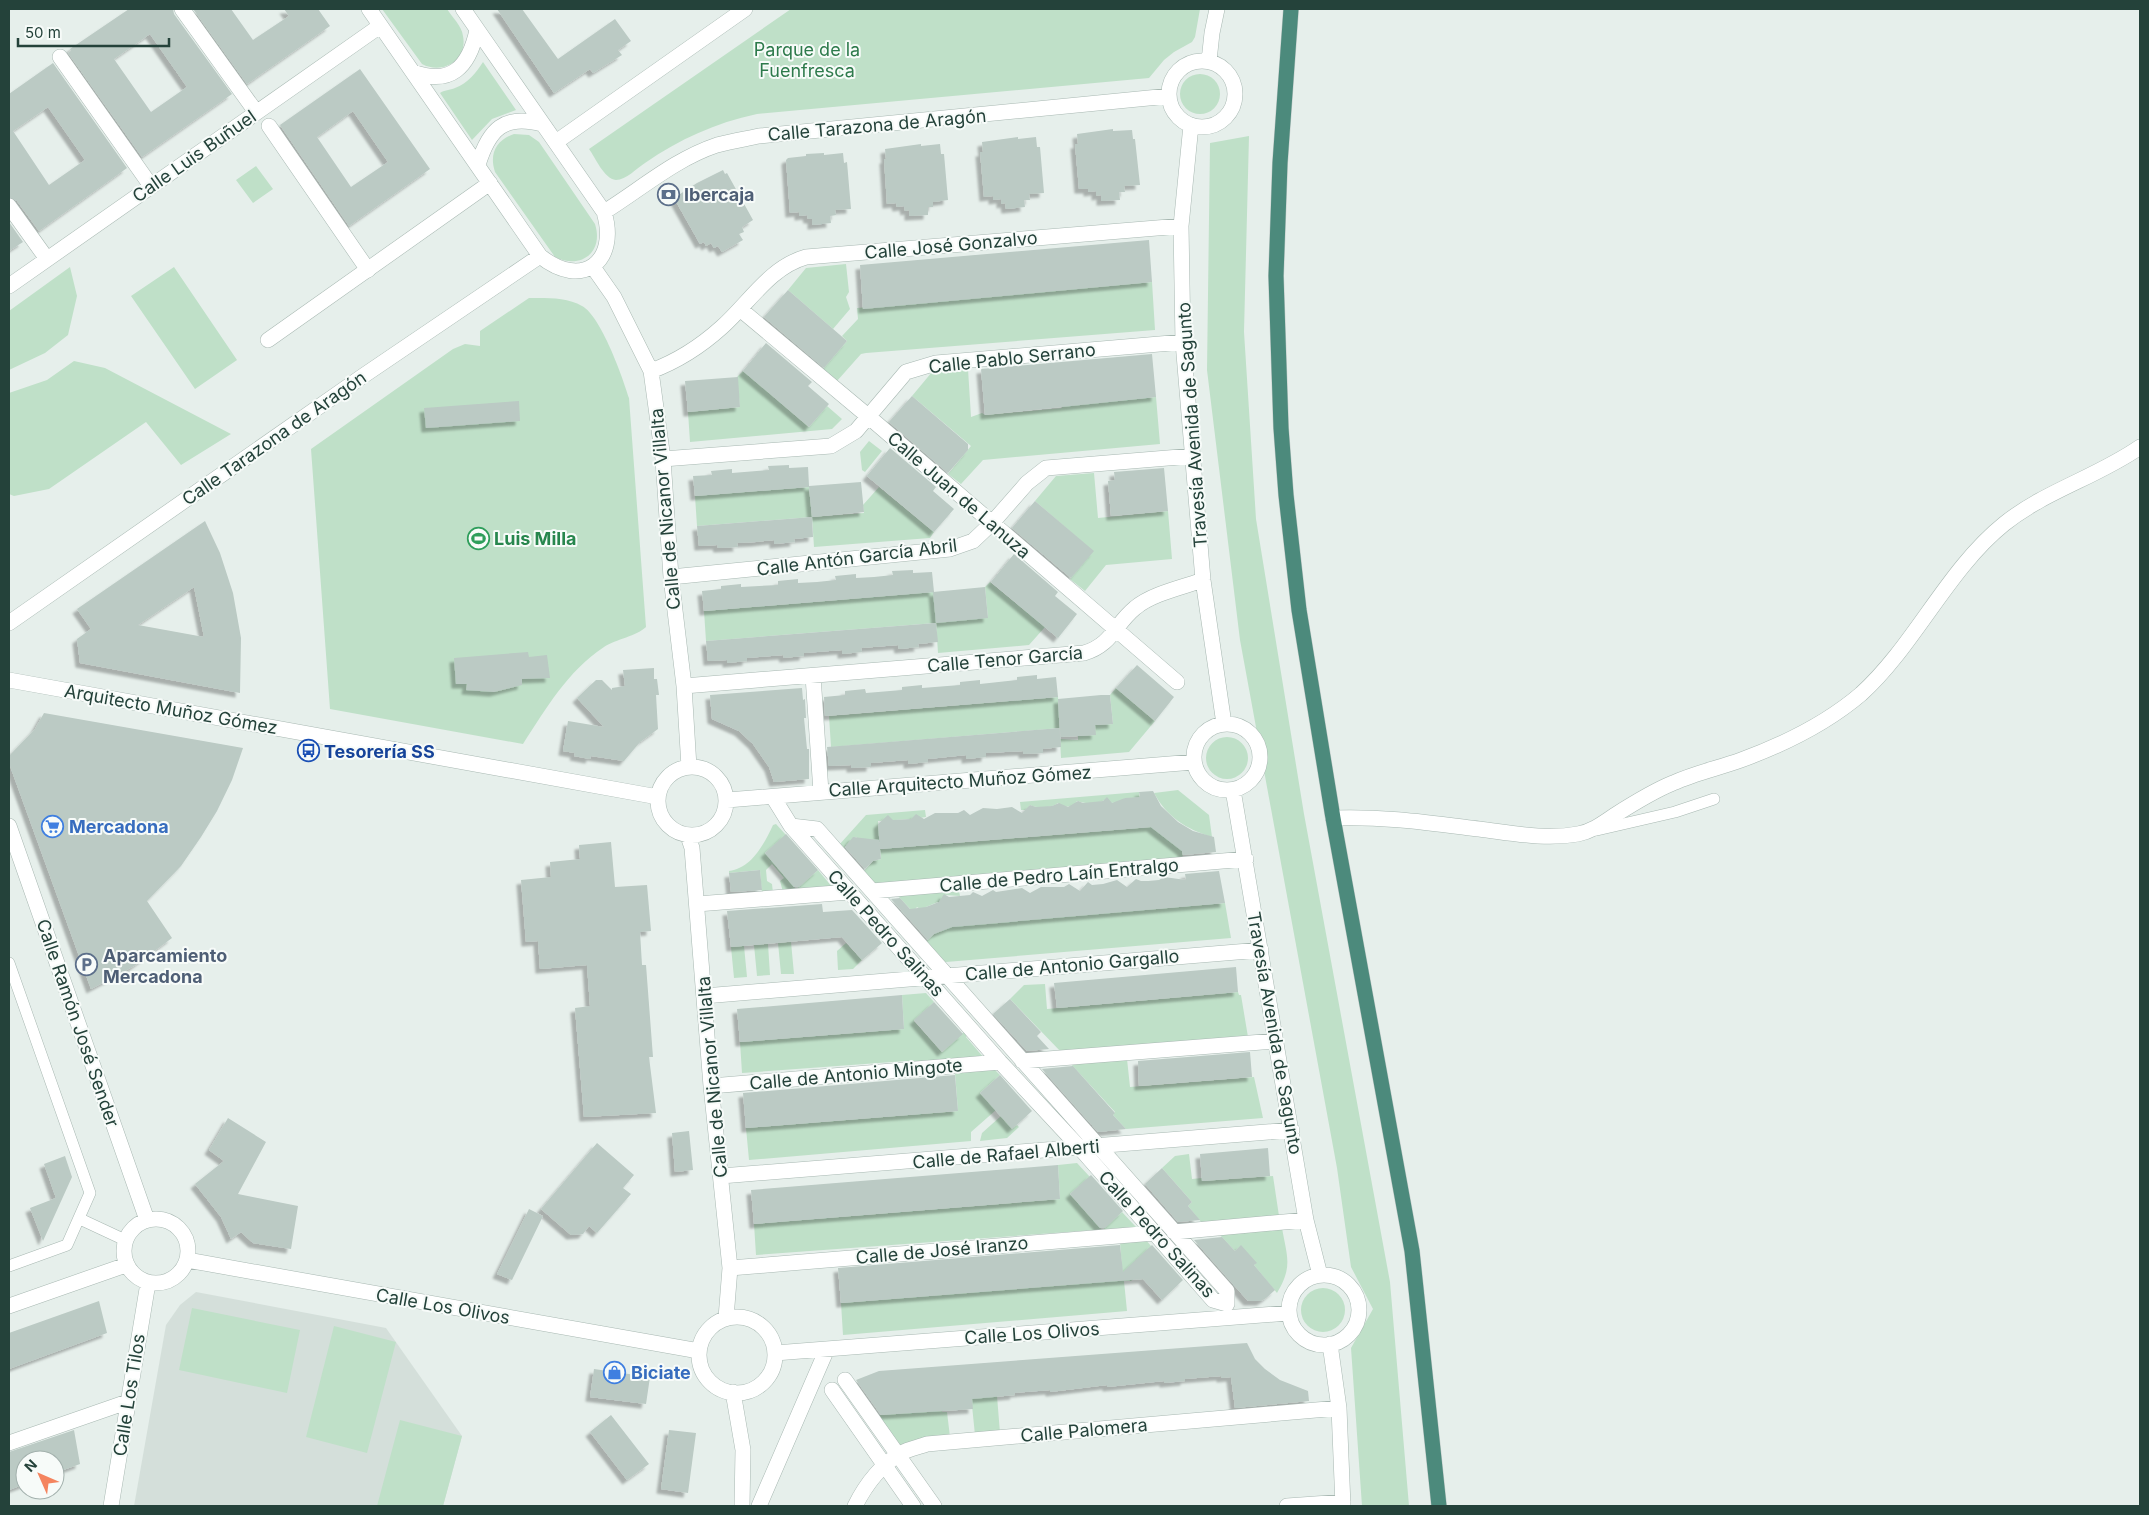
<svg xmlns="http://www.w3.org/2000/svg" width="2149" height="1515" viewBox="0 0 2149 1515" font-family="Inter,sans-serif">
	<defs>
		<filter id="shadow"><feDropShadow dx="-4.5" dy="4.5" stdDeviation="1" flood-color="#0004"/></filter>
	</defs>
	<rect width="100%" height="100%" fill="#e6efeb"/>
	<path fill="#d4dfda" d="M196,1292L386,1328L462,1436L443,1506H134L166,1325L180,1305Z"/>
	<path fill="#bfe0c8" d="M382,9H447C452,17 462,26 463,36C468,61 442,75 422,64Z
		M791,9H1200L1195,37L1192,42L1174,52L1164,60L1149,78L757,114C715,123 680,139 645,163C637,168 626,180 616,180C604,179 595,157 589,149Z
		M483,62L516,110L492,119L472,140L440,93C444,90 450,90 455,88C468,83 476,73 483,62Z
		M1180 94a20 20 0 1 1 40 0a20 20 0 1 1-40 0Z
		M514,134L529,135L539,142L595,224C604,252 581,270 555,257L495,172C489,154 496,140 514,134Z
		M1249,136L1244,332L1256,519L1304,814L1390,1282L1409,1506H1362L1351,1348L1373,1309L1351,1267L1337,1168L1240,640L1207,370L1210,143Z
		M256,166L273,189L253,203L236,180Z
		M846,264L849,292L846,297L850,309L833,329L788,290L806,268Z
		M70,267L77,296L68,335L45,353L9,370V311Z
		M174,267L237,360L195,389L131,296Z
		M1152,282L1155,330L866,353L861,354L837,381L823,369L847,341L842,336L858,319L857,308Z
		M529,298C546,298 567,297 582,306C601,316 623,378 629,398L646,627C637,636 616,639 604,647C567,672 547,707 523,744L330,709L311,449L453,349L465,344L480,346V331Z
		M74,361L105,368L231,434L181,465L146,422L49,489L14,496L9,494V393L47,380Z
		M968,369L971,417L982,413L985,415L1062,408V406L1156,397L1160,444L983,460L961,484L948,474L971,446L912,396L932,372Z
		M743,371L809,427L827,406L842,419L832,429L690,442L688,412L740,407L737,377Z
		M869,441L882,451L865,472L862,470L860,452Z
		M1094,473L1098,518L1168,511L1172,559L1106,565L1085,591L1070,579L1093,551L1035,501L1056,476Z
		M809,487L812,517L864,513L863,505L879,487L934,532L930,538L814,547L812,517L697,526L695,496Z
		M990,582L1045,627L1029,645L938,653L936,623L706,641L704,611L933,592L988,618L985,587Z
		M1116,688L1155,721L1129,752L1061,758L1060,739L1078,740V736L1095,735V725L1113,724L1110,695Z
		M1058,697L1060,728L831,747L829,716Z
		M1206 758a21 21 0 1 1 42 0a21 21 0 1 1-42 0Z
		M1178,790L1209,815L1212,837C1186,829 1167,817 1154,793Z
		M1139,792L1140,799L1125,798L1122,802L1110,803L1106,799C1100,804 1084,804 1077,801L1074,806L1063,807L1058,803C1052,808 1037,809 1030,805L1027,810H1021L1020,802Z
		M925,810L926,817L920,818L916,815L912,819L878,821L880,842L862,843L856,837L843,849L839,845L866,815Z
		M776,824L786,835L765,853L796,889L818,870L833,888L783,892L780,881L784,878L772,864L766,870L767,881L772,884L773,893L762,894L760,870L729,873V871C752,868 764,844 773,825Z
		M1151,827L1182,850L1183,859L873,884L863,872L873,861L881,859L880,849Z
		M959,891L960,896L945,895L939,904L938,902L926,907L923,911L917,907L913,912L898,896Z
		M1225,903L1231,938L946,962H943L925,942L935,933L951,926Z
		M791,942L794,974H781L778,943Z
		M846,943L862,960L853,969L838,970L837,951Z
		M768,944L770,975L757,976L754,945Z
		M744,946L747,977L734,978L731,947Z
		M1045,984L1047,1009L1238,992L1239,995H1241L1248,1037L1061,1052L1010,999L1024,985Z
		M926,993L934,1002L914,1021L942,1052L965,1031L968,1034L966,1037L984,1058L906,1064V1061L742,1073L740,1042L904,1029L902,995Z
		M1127,1059L1130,1087L1254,1077L1263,1118L1126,1129L1113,1115L1115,1112L1070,1063Z
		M995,1070L1000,1075L980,1093L996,1110L971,1132V1141L749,1160L746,1128L958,1111L955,1073Z
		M1001,1116L1012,1128L1017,1125L1019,1127L1007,1138L980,1141L982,1133Z
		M1189,1154L1192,1179L1202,1178V1181L1273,1176L1279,1216L1202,1223L1188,1206L1192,1202L1162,1168L1175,1156Z
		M1077,1163L1090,1177L1070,1194L1102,1230L1122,1212L1136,1227L756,1255L754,1224L1060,1199L1058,1165Z
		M1282,1228C1287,1257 1293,1266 1277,1293L1254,1265L1256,1263L1241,1246L1235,1251L1219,1234Z
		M1146,1240L1151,1246L1139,1274L1131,1281H1124L1127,1311L843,1335L841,1303L1123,1280L1120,1242Z
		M1301 1310a22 22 0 1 1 44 0a22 22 0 1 1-44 0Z
		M192,1308L300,1330L287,1393L179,1370Z
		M334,1326L396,1342L367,1453L306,1437Z
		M971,1396H997L1000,1433L975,1435Z
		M942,1410V1412H947L950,1437L922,1438L898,1446L879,1415Z
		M400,1420L462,1436L443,1506H377Z"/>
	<path fill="#bbcac4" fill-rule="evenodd" filter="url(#shadow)" d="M129,9H173L174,14L232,94L142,157L68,53L71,51L70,49ZM150,34L187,87L151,112L114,59Z
		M193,9H231L253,40L289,16L284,9H318L330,26L247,84Z
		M497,9H522L558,59L615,19L631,41L618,50L622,55L593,73L590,69L554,93Z
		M53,63L127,168L39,231L17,201L9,197V94ZM48,107L85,160L49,185L13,131Z
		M360,69L430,169L349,226L280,125ZM353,111L388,162L351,187L317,137Z
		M1113,129V131L1132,130L1133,139H1135L1140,185L1124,186L1125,192H1119L1120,200L1101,201V195L1096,196V191L1088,192V189H1079L1075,144H1078L1077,134Z
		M1018,137V139L1036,137L1037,147H1040L1044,193L1029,194L1030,200H1024L1025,207L1006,209L1005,203L1001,204V199L993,200V196L984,197L980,152H983L982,142Z
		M921,144V146L940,144L941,154H944L948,200L933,202V207H928V215L909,216V210L905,211L904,206L897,207L896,203L887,204L884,159H886L885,149Z
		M824,153V155L843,153L844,163L847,162L851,209L835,210L836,215L830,216L831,223L812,225V219H808L807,215L799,216V212L790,213L786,160L788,158L806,156V154Z
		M723,170L725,174L727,173L753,220L742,227L744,232L739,234L743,240L722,252L718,246L714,248L711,243L706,246L704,242L700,244L674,198L697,183Z
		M9,222L23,242L9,251Z
		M1149,240L1152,282L863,309L860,265Z
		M788,290L847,341L824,368L764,317Z
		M766,343L812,382L808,386L829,404L809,427L743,371Z
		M1152,354L1156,397L985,415L981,369Z
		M738,377L740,407L688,412L685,381Z
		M912,396L968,444V450L948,473L889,422Z
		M519,401L520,421L426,428L424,408Z
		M890,448L936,487L933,491L954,509L934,532L867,476Z
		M789,465V468L808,467L809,486L861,482L864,512L812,517L809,487L695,496L693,476L712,475L711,471L732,469V473L769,470L768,466Z
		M1164,468L1168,511L1111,516L1108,481L1115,480L1114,472Z
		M1035,501L1094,551L1071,578L1012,528Z
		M812,517L813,537L794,539L795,542L774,544V540L756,542L737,543L738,547L718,548L717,545L699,546L697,526Z
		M205,521L220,553L233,593L241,638L240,693L80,663L77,639L91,629L77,609ZM194,587L204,637L138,625Z
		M1014,554L1058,592L1055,596L1077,614L1058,638L991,582Z
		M913,570V573L932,572L934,592L704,611L702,591L721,589V586L741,584V587L778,585V581L798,579V583L817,582L836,580L835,576L856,574V578L874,577L893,575L892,571Z
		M985,587L988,618L936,623L938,642L918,644L919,647L899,649L898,645L861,648L862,652L842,654V650L804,653V656L793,657L784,658L783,655L747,658V661L727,663V660L708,661L706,641L936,623L933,592Z
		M528,652L529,657L547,655L550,678L522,679V685L494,692L466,690L467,684H456L454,658Z
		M1137,665L1174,697L1155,721L1116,688Z
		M654,668V679H657L659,695H656L658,729L640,742L624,761L591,756L590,759L574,756L575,753L563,751L568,721L604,727L577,698L596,680H602L612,690V688L625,686L623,670Z
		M1037,675V679L1056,677L1058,697L825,716L824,697L845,695V691L865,689L866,693L902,690V687L922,685V688L960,685V682L980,680V684L1017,680V677Z
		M802,688L803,700L805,699L806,718H804L807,749H809V779L774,782L769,767L753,744L739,731L712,719L710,695Z
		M1101,695H1110L1113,724L1095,725L1096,735L1060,737L1058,699Z
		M44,713L243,748L232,780L217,811L201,837L181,866L147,901L172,938L134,966L91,989L9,763V756L35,729Z
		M1060,728L1061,747L1043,749V753L1023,754V751L1005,752L986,753V757L966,759V755L928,759V762L908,764V760L871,763V767L851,768V765L829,766L827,747Z
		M1153,791L1161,806L1178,822L1193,831L1214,837L1216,852L1183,855L1182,851L1151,827L880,849L878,824L888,815L893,820L911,819L916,814L924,819L935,813H958L964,810L970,815L983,808L997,809L1012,807L1022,813L1030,805L1036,807L1052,806L1059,803L1068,807L1078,801L1083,803L1103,801L1107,797L1112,803L1125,798L1140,797L1139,792Z
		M786,834L818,870L799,887H794L765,853Z
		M853,837L879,840L881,859L873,861L865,869L845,847Z
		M611,842L615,887L647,885L651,931L640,932L642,965H646L653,1057H649L656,1113L584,1117L575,1008L590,1006L587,965L540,969L538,941L526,942L521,880L551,877L550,862L580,859L579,845Z
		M760,870L762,890L731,892L729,873Z
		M1219,871L1225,903L952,927L934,934L928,940L891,899L900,898L910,909L926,907L939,902L944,894L949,897L970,895L973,892L982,896L993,890L996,892L1022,888L1030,893L1041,887H1064L1069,884L1080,891L1088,882L1092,885L1103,884L1117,880L1127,887L1136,879L1141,881H1148L1159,880L1164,877L1186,880L1185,874Z
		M822,904L823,912L852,910L882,943L862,960L842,937L731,947L727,911Z
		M1236,967L1238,992L1057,1008L1054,983Z
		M902,995L904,1029L740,1042L737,1009Z
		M1010,999L1041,1032L1037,1036L1049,1049L1027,1051L993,1014Z
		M934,1002L963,1034L942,1052L914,1020Z
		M1250,1052L1252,1077L1139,1086L1138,1061Z
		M1073,1066L1115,1113L1113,1115L1126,1129L1098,1132L1042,1069Z
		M955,1075L958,1111L746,1128L743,1093Z
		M1000,1075L1032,1111L1012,1129L980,1093Z
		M228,1118L266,1142L238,1194L298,1206L291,1249L253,1243L241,1232L231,1239L221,1217L195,1184L224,1161L209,1150Z
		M689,1131L693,1170L675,1172L672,1133Z
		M597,1143L634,1175L623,1188L631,1194L597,1233L589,1226L583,1234L571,1235L541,1209Z
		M1268,1148L1270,1176L1202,1181L1200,1154Z
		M65,1156L72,1177L43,1241L30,1208L56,1198L44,1164Z
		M1058,1165L1060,1199L754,1224L751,1190Z
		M1162,1168L1192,1202L1188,1206L1200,1220L1178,1222L1145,1184Z
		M1091,1175L1123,1211L1105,1228H1100L1070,1194Z
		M529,1209L543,1216L512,1280L497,1274Z
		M1222,1237L1235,1251L1241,1245L1257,1263L1254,1265L1275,1290L1266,1298L1261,1301H1248L1194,1240Z
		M1120,1245L1123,1272L1152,1245L1183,1280L1162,1300L1143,1279L841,1303L838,1268Z
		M99,1301L107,1333L9,1369V1333Z
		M1247,1343L1255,1359L1265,1369L1280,1380L1308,1391L1309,1401L1235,1408L1231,1377L1221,1378V1376L1185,1379V1381L1164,1383V1381L1107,1387V1385L1050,1392V1390L1014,1393L1015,1395L972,1399L973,1409L881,1415L856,1380L879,1371Z
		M594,1369L650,1377L646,1404L590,1397Z
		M611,1415L649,1464L627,1480L590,1432Z
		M74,1430L80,1464L55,1473V1460H25V1484L9,1490V1452Z
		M669,1430L696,1433L688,1493L661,1489Z"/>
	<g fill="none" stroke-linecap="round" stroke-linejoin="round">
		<defs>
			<path id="service" d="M1597,830L1675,812L1714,799
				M9,963L90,1193L67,1245L9,1266
				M80,1219L125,1240"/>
			<path id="pedestrian" d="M269,126L368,270
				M845,1380L934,1506
				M832,1390L913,1506"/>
			<path id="minor" d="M182,9L256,112
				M369,9L540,256C582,290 619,262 604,212L463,9
				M60,57L151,186
				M1209,61L1212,33L1217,9
				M1169 94a33 33 0 1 1 66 0a33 33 0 1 1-66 0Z
				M413,72C451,86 469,67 477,30
				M1191,125L1181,226L1183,342L1203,580L1224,724
				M556,142L745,9
				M478,165C489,129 504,114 542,124
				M9,206L47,259
				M604,212C641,189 675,159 717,145C731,141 745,139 759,136L1169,96
				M593,267L614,297L651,371L663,459L671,577L684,686L689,767
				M9,286L380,26
				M740,309L869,417L1177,682
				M268,340L490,183
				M651,371C678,361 701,346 722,327C749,303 770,267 806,257L1181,226
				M663,459L831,446L856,431L906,372L936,363L1183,342
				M671,577L950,549L973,541L992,523L1027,483L1046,468L1192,456
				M9,623L363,376L540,256
				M813,676L821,792
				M9,680L658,797
				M684,686L1084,653C1112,645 1115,624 1135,608C1151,594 1183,587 1203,580
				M1194 757a33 33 0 1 1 66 0a33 33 0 1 1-66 0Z
				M658 801a34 34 0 1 1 68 0a34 34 0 1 1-68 0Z
				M1233,790L1306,1220L1320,1275
				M773,797L791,826L1000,1062L1080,1148L1213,1300L1227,1304V1291L817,829L791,826
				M727,800L1194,762
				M1333,818C1382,816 1430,823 1479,829C1512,833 1545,840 1578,834C1593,831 1603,823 1615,815C1634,803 1653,791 1673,783C1695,773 1719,768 1741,760C1782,745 1827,723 1861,694C1915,645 1947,570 2004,524C2045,491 2097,477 2140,447
				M9,826L147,1220
				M688,836L692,848L711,1086L730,1268L726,1318
				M872,891L1246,859
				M697,904L849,892
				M704,996L1261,950
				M1022,1061L1276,1041
				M711,1086L1000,1062
				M721,1176L1292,1130
				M124 1251a32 32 0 1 1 64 0a32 32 0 1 1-64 0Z
				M1174,1232L1306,1220
				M187,1260L699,1351
				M730,1268L1154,1233
				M1289 1310a35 35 0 1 1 70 0a35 35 0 1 1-70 0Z
				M9,1306L126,1265
				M699 1355a38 38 0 1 1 76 0a38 38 0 1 1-76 0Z
				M1330,1344L1339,1408L1343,1506
				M775,1353L1289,1313
				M733,1392L743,1450L742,1506
				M9,1443L127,1402
				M111,1506L148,1283
				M759,1506L827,1349
				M855,1506C865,1486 881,1465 901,1453C909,1449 919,1447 927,1444L1339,1408
				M1287,1506L1343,1502"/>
			<path id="trunk" d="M1291,9L1280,163L1276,276L1281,428L1286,495L1299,610L1333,818L1412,1251L1439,1506"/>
		</defs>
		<use href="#service" stroke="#a8b8b2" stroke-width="12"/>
		<use href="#pedestrian" stroke="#a8b8b2" stroke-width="16"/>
		<use href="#minor" stroke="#a8b8b2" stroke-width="16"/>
		<use href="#trunk" stroke="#c2cac8" stroke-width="16"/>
		<use href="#service" stroke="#fff" stroke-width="11"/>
		<use href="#pedestrian" stroke="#fff" stroke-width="15"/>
		<use href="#minor" stroke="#fff" stroke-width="15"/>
		<use href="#trunk" stroke="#4c8a7c" stroke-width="15"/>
	</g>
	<defs>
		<symbol id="bank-ring" viewBox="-11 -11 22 22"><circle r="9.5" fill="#f7fbf9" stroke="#5c6f8a" stroke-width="1.5"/><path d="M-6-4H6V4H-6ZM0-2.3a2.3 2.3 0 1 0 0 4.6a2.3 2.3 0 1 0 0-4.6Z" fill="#5c6f8a"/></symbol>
		<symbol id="stadium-ring" viewBox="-11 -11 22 22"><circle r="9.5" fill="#f7fbf9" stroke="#2e9e5b" stroke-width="1.5"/><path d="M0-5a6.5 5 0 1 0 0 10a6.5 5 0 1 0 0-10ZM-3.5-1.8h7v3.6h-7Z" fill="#2e9e5b"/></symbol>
		<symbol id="bus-ring" viewBox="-11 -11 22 22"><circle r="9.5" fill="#f7fbf9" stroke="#1a4fb4" stroke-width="1.5"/><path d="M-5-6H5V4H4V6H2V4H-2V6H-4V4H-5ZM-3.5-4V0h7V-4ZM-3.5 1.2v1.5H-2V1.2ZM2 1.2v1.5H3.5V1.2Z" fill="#1a4fb4"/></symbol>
		<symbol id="supermarket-ring" viewBox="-11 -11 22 22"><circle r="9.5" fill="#f7fbf9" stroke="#3f7fe0" stroke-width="1.5"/><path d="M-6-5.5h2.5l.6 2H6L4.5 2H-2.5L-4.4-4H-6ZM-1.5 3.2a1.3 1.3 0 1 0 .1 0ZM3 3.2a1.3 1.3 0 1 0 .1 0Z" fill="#3f7fe0"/></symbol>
		<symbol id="parking-ring" viewBox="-11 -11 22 22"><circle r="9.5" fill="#f7fbf9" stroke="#5c6f8a" stroke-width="1.5"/><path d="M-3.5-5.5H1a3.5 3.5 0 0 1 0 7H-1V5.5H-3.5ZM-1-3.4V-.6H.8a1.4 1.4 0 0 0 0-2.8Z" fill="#5c6f8a"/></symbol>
		<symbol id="shop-ring" viewBox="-11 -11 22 22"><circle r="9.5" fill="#f7fbf9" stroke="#3f7fe0" stroke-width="1.5"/><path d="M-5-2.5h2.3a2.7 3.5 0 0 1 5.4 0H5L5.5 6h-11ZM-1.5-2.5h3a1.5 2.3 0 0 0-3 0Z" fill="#3f7fe0"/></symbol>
	</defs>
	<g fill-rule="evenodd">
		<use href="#bank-ring" x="656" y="182" width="25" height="25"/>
		<use href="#stadium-ring" x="466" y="526" width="25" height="25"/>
		<use href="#bus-ring" x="296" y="738" width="25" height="25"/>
		<use href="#supermarket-ring" x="40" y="814" width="25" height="25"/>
		<use href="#parking-ring" x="74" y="952" width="25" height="25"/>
		<use href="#shop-ring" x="602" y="1360" width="25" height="25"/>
	</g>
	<g text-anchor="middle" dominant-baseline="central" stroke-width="4" stroke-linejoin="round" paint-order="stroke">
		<g font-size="18" fill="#2d7a4b" stroke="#f7fbf9">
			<text x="807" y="49">Parque de la<tspan x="807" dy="21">Fuenfresca</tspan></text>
		</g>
		<g font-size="18" fill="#24423a" stroke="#f7fbf9">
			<text transform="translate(877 125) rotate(-5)">Calle Tarazona de Aragón</text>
			<text transform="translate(194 156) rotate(-35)">Calle Luis Buñuel</text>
			<text transform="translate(951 245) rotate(-5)">Calle José Gonzalvo</text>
			<text transform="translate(1012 358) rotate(-6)">Calle Pablo Serrano</text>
			<text transform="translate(1192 425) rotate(-94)">Travesía Avenida de Sagunto</text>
			<text transform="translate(274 438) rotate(-35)">Calle Tarazona de Aragón</text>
			<text transform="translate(959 495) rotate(41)">Calle Juan de Lanuza</text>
			<text transform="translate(665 509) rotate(-95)">Calle de Nicanor Villalta</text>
			<text transform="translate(857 557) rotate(-7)">Calle Antón García Abril</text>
			<text transform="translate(1005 659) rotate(-5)">Calle Tenor García</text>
			<text transform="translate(171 709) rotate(10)">Arquitecto Muñoz Gómez</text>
			<text transform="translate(960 781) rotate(-4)">Calle Arquitecto Muñoz Gómez</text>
			<text transform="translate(1059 875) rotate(-5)">Calle de Pedro Laín Entralgo</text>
			<text transform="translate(886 933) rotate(48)">Calle Pedro Salinas</text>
			<text transform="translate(1072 965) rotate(-5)">Calle de Antonio Gargallo</text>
			<text transform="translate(78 1023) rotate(71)">Calle Ramón José Sender</text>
			<text transform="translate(1275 1033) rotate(80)">Travesía Avenida de Sagunto</text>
			<text transform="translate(856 1074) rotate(-5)">Calle de Antonio Mingote</text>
			<text transform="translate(712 1077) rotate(-95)">Calle de Nicanor Villalta</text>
			<text transform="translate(1006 1154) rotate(-5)">Calle de Rafael Alberti</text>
			<text transform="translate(1157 1234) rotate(48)">Calle Pedro Salinas</text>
			<text transform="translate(942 1250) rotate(-5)">Calle de José Iranzo</text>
			<text transform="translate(443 1306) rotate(10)">Calle Los Olivos</text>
			<text transform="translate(1032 1333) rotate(-4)">Calle Los Olivos</text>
			<text transform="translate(129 1395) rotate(-81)">Calle Los Tilos</text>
			<text transform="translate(1084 1430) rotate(-5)">Calle Palomera</text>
		</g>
		<g font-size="18" font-weight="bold" fill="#4e5e75" stroke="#f7fbf9" text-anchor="start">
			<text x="684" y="194">Ibercaja</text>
			<text x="103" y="955">Aparcamiento<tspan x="103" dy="21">Mercadona</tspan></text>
		</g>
		<g font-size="18" font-weight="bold" fill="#27864d" stroke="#f7fbf9" text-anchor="start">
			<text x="494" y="538">Luis Milla</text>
		</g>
		<g font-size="18" font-weight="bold" fill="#164399" stroke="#f7fbf9" text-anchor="start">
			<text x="324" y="751">Tesorería SS</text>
		</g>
		<g font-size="18" font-weight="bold" fill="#366cbe" stroke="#f7fbf9" text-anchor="start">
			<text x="69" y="826">Mercadona</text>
			<text x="631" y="1372">Biciate</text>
		</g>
	</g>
	<rect width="2149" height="1515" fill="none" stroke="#24423a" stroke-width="20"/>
	<g transform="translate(40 1475) rotate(315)"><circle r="24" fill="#f7fbf9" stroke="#a3b1ad"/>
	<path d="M0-4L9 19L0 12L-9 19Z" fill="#f4845f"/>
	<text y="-8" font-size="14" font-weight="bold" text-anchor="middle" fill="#24423a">N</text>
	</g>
	<path d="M18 38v8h151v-8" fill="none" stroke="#24423a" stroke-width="2.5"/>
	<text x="25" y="38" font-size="15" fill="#24423a" stroke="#f7fbf9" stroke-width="4" paint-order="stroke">50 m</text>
</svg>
